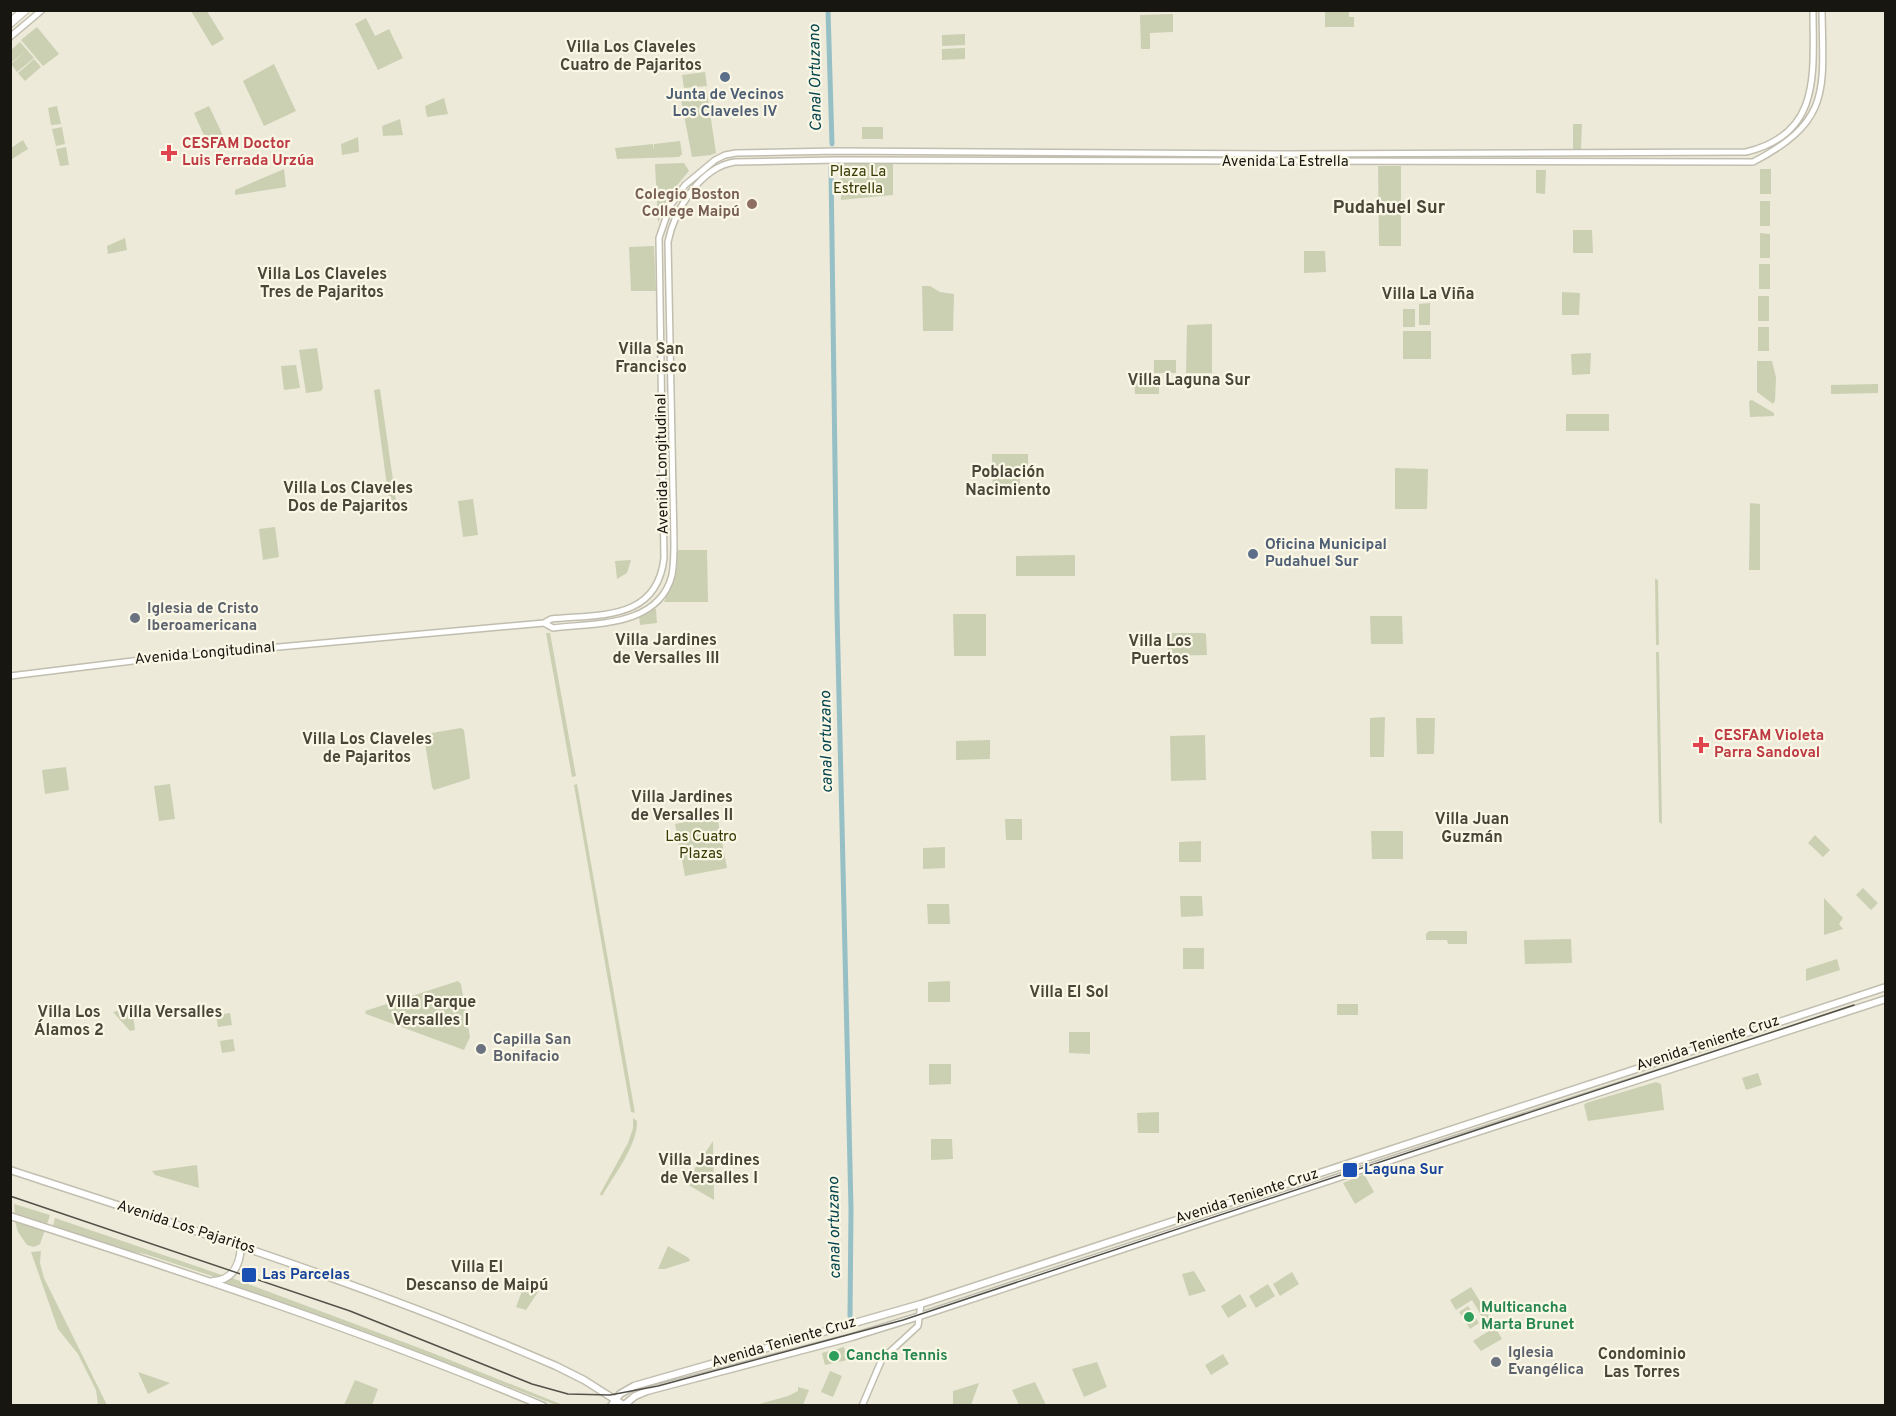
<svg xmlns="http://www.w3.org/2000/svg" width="1896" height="1416" viewBox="0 0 1896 1416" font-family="Overpass,sans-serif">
	<rect width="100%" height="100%" fill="#edead9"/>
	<path fill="#cbd0b3" d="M191,11H207L224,39L212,46Z
		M1325,11H1349V17H1354V27H1325Z
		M1173,14V32L1150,33V49H1141L1140,15Z
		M366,18L375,36L389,29L403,58L378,70L355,24Z
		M37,27L59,54L43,66L21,40Z
		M965,34V45L942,46V35Z
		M20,42L27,50L11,63V50Z
		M965,48V59L942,60V49Z
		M27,50L34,58L17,72L11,64Z
		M34,59L41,67L25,81L18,73Z
		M274,64L296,111L264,126L243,81Z
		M705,72L707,86L684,88L682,75Z
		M707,92L716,153L711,155L692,157L680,94Z
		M444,98L448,114L427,117L425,106Z
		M57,106L61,124L51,125L48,108Z
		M209,106L226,142L210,149L194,113Z
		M400,119L403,135L383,136L382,126Z
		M1573,124H1582L1581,150H1573Z
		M62,127L65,144L56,146L52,129Z
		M862,127H883V139H862Z
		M358,137L359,152L342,155L341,144Z
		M23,140L28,149L12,159L11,148Z
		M680,141L682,154L679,157L617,159L615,148L653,144L654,150V144Z
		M66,147L69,165L60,166L56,149Z
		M684,163L689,171L668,196L658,223L655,164Z
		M840,163H893V195L841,200Z
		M1378,166H1401V246H1379Z
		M284,169L286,187L235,195V190Z
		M1760,169H1771V194H1760Z
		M1536,170H1546L1545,194L1536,193Z
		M1760,201H1770V226H1760Z
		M1573,230H1592L1593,253H1573Z
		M1760,233L1770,234V258H1760Z
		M125,238L127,250L108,254L107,246Z
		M654,246L656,291H631L629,247Z
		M1304,251H1325L1326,272L1304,273Z
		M1759,264H1770V289H1759Z
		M922,286H930L940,292L954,294L953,331H923Z
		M1562,292L1580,293L1579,315H1562Z
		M1758,296H1769V321H1758Z
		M1430,303V325H1419V304Z
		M1403,309H1415V327H1403Z
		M1212,324V373H1186L1187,325Z
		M1758,327H1769V351H1758Z
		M1403,331H1431V359H1403Z
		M317,348L323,388L321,391L306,393L299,350Z
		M1591,353L1590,374L1572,375L1571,354Z
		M1154,360H1176V373H1154Z
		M1757,361H1772L1776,377L1775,401L1773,404L1757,392Z
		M296,365L300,388L284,390L281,366Z
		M1159,380V394H1135L1134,381Z
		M1878,384V393L1831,394V385Z
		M380,389L396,501H389L374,390Z
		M1752,400L1774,413V416L1750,417L1749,401Z
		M1566,414H1609V431H1566Z
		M992,454H1028V469H1020V496H993Z
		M1395,468L1428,469L1427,509H1395Z
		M473,499L478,535L463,537L458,501Z
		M1750,503L1760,504V570H1749Z
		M275,527L279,557L263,560L259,529Z
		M676,550H707L708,602H664L674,575Z
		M1075,555V576H1016V556Z
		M631,560L627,573L617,579L615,561Z
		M1655,579L1658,580L1659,645H1656Z
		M651,609H656L657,623L640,625L639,616Z
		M953,614H986V656H954Z
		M1370,616H1402L1403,644H1371Z
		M546,633H550L576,776L572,777Z
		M1167,633H1204L1206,634L1207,655L1168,656Z
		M1656,652H1659L1662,824L1659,822Z
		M1385,717L1384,757H1370V718Z
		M1416,718H1435L1434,754H1417Z
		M461,728L464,730L470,777L469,779L434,790L432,787L424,736L426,734Z
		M1205,735L1206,780L1171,781L1170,736Z
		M990,740V759L956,760V741Z
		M66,767L69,790L45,794L42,770Z
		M170,784L175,819L159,821L154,786Z
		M577,784L635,1113L631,1112L574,785Z
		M717,816L727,868L685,876L675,824Z
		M1005,819H1022V840H1006Z
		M1371,831H1403V859H1372Z
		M1815,835L1830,850L1823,857L1808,843Z
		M1201,841V862H1179V842Z
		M945,847V868L923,869V848Z
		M1863,888L1878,903L1871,910L1856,895Z
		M1180,896H1202L1203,916L1181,917Z
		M1824,898L1843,918L1839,924L1843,929L1824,935Z
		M927,904H949L950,924H928Z
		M1429,931H1467V944H1448L1447,940H1426V934Z
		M1571,939L1572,963L1525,964L1524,940Z
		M1183,948H1204V969H1183Z
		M1837,959L1840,970L1806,981V969Z
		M458,981L461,984L470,1037L464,1050L366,1014L365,1011Z
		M950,981V1002H928V982Z
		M1337,1004H1358V1015H1337Z
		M132,1008L135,1030L130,1031L113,1012Z
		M230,1013L232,1025L218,1027L216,1015Z
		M1069,1032H1090V1054L1069,1053Z
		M233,1039L235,1051L222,1053L220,1041Z
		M929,1064H951V1084L929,1085Z
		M1758,1073L1762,1085L1746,1090L1742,1078Z
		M1656,1082L1661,1084L1664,1110L1588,1121L1584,1105L1586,1103Z
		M1159,1112V1133H1138L1137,1113Z
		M633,1118L637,1121C638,1144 614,1175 602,1196L600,1194L628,1143L633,1128Z
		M931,1139H952L953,1159L931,1160Z
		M713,1141L714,1200L685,1183Z
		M197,1165L199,1188L155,1175L152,1171Z
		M1364,1174L1374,1192L1355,1204L1343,1183Z
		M14,1204L50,1215L47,1224L15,1214Z
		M55,1218L225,1276L215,1277L145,1254L127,1251L53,1226Z
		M15,1221L45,1230L40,1244L34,1247L27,1245L18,1232Z
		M668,1246L689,1258L690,1261L665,1269H658Z
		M41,1251L40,1263L44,1278L107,1405H98L96,1390L78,1354L58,1329L31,1252Z
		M1194,1271L1206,1291L1189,1296L1182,1274Z
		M1292,1272L1299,1284L1280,1296L1273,1284Z
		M232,1278L430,1352L563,1405H556L371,1334L221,1282Z
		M525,1283L540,1289L526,1310L516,1307Z
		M1268,1284L1275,1296L1256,1308L1249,1296Z
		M1471,1287L1494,1324L1488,1327L1472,1300L1456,1310L1450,1300Z
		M1240,1294L1247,1306L1228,1318L1221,1306Z
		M1468,1306L1479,1323L1470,1329L1459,1312Z
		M1495,1327L1502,1339L1481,1351L1473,1341Z
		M844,1347L847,1360L825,1365L822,1353Z
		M1223,1354L1229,1364L1211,1375L1205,1365Z
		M1097,1362L1107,1387L1084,1397L1072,1369Z
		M830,1371L842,1376L833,1397L821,1392Z
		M138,1372L170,1383L148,1394Z
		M355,1380L378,1389L372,1405H344Z
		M1035,1382L1046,1405H1019L1012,1390Z
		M979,1383L971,1405H953V1391Z
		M798,1387L809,1390L803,1405H756L788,1396L798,1391Z"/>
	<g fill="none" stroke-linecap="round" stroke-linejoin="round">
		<path stroke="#96bfc6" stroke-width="5" d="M828,10L832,144
			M831,167L837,611L851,1209L850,1316"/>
		<defs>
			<path id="secondary" d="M10,37L42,10
				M544,623L553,628C595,623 659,627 672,575C674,564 674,553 674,542L668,242C674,211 700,167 735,162L837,160L1753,162C1832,121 1823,90 1822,10
				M10,676L157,658L544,623L551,619C600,614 657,621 664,558L659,238L670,206L685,185L715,160L725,155L736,153L837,151L1287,154L1746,152C1822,134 1813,73 1813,10
				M862,1406L882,1359L918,1326L921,1304"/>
			<path id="primary" d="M10,1170C194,1230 379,1289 556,1366L584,1380L625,1406
				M10,1216C190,1274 369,1333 543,1406
				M213,1281C234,1280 240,1264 241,1246
				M611,1406L620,1394L634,1386L921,1304L1886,987
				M623,1406L635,1396L647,1391L852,1337L920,1316L1394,1159L1886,999"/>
			<path id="motorway" d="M10,23L25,10"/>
		</defs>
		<use href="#secondary" stroke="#c1beaf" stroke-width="8"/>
		<use href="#primary" stroke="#c1beaf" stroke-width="9"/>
		<use href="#motorway" stroke="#c1beaf" stroke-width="10"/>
		<use href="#secondary" stroke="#fff" stroke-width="5"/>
		<use href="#primary" stroke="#fff" stroke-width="6"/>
		<use href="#motorway" stroke="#fff" stroke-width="8"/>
		<path stroke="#525148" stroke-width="1.5" d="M10,1196L350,1311L532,1384L568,1394L610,1395L658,1386L903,1320L1854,1005"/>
	</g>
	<g fill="#5c6f8a" stroke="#faf7e6" stroke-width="2">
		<circle cx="725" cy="77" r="6"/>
		<circle cx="1253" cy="554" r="6"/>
	</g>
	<g fill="#e0444e" stroke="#faf7e6" stroke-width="2">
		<path d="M166 144h6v6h6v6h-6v6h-6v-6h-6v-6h6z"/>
		<path d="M1698 736h6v6h6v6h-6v6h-6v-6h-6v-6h6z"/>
	</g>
	<circle fill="#8d6e63" stroke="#faf7e6" stroke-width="2" cx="752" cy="204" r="6"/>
	<g fill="#6b7280" stroke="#faf7e6" stroke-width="2">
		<circle cx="135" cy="618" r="6"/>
		<circle cx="481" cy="1049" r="6"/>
		<circle cx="1496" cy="1362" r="6"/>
	</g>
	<g fill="#1a4fb4" stroke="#faf7e6" stroke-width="2">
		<rect x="1342" y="1162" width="16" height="16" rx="3"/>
		<rect x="241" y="1267" width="16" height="16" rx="3"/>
	</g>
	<g fill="#2e9e5b" stroke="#faf7e6" stroke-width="2">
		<circle cx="1469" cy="1317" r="6"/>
		<circle cx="834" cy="1356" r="6"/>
	</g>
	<g text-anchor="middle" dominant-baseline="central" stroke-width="4.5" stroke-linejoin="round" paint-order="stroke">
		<g font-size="15" font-weight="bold" fill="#4e5e75" stroke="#faf7e6">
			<text x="725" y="95">Junta de Vecinos<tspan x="725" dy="17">Los Claveles IV</tspan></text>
			<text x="1265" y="545" text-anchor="start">Oficina Municipal<tspan x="1265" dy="17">Pudahuel Sur</tspan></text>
		</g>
		<g font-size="15" font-weight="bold" fill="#be3a42" stroke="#faf7e6" text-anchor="start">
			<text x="182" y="144">CESFAM Doctor<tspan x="182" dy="17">Luis Ferrada Urzúa</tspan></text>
			<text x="1714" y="736">CESFAM Violeta<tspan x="1714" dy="17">Parra Sandoval</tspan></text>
		</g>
		<g font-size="15" fill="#171610" stroke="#faf7e6">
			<text x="1285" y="162">Avenida La Estrella</text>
			<text transform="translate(663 464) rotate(-91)">Avenida Longitudinal</text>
			<text transform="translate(205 654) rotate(-5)">Avenida Longitudinal</text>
			<text transform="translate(1708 1044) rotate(-18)">Avenida Teniente Cruz</text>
			<text transform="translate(1247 1197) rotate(-18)">Avenida Teniente Cruz</text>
			<text transform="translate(186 1228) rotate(18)">Avenida Los Pajaritos</text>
			<text transform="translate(784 1343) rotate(-16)">Avenida Teniente Cruz</text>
		</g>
		<g font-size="15" fill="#353a00" stroke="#faf7e6">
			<text x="858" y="172">Plaza La<tspan x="858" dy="17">Estrella</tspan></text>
			<text x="701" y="837">Las Cuatro<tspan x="701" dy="17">Plazas</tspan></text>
		</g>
		<g font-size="15" font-weight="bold" fill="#785e54" stroke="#faf7e6" text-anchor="end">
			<text x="740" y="195">Colegio Boston<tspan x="740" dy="17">College Maipú</tspan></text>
		</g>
		<g font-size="15" font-weight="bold" fill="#5b616d" stroke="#faf7e6" text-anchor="start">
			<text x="147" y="609">Iglesia de Cristo<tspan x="147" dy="17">Iberoamericana</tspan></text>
			<text x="493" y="1040">Capilla San<tspan x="493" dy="17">Bonifacio</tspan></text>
			<text x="1508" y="1353">Iglesia<tspan x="1508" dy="17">Evangélica</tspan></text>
		</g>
		<g font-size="15" font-weight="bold" fill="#164399" stroke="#faf7e6" text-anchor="start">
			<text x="1364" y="1170">Laguna Sur</text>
			<text x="262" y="1275">Las Parcelas</text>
		</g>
		<g font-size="15" font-weight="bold" fill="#27864d" stroke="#faf7e6" text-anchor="start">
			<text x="1481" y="1308">Multicancha<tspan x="1481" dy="17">Marta Brunet</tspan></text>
			<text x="846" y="1356">Cancha Tennis</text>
		</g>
		<g font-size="16" font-weight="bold" fill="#494639" stroke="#faf7e6">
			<text x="631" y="48">Villa Los Claveles<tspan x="631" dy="18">Cuatro de Pajaritos</tspan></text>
			<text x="322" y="275">Villa Los Claveles<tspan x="322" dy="18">Tres de Pajaritos</tspan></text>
			<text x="1428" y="295">Villa La Viña</text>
			<text x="651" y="350">Villa San<tspan x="651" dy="18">Francisco</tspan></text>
			<text x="1189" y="381">Villa Laguna Sur</text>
			<text x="1008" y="473">Población<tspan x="1008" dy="18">Nacimiento</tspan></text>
			<text x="348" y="489">Villa Los Claveles<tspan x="348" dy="18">Dos de Pajaritos</tspan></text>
			<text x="666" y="641">Villa Jardines<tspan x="666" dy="18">de Versalles III</tspan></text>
			<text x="1160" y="642">Villa Los<tspan x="1160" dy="18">Puertos</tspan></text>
			<text x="367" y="740">Villa Los Claveles<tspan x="367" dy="18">de Pajaritos</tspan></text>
			<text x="682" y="798">Villa Jardines<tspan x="682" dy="18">de Versalles II</tspan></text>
			<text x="1472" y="820">Villa Juan<tspan x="1472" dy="18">Guzmán</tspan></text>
			<text x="1069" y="993">Villa El Sol</text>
			<text x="431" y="1003">Villa Parque<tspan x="431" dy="18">Versalles I</tspan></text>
			<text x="69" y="1013">Villa Los<tspan x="69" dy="18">Álamos 2</tspan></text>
			<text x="170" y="1013">Villa Versalles</text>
			<text x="709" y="1161">Villa Jardines<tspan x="709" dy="18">de Versalles I</tspan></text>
			<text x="477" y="1268">Villa El<tspan x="477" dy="18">Descanso de Maipú</tspan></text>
			<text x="1642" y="1355">Condominio<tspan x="1642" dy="18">Las Torres</tspan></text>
		</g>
		<g font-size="16" font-style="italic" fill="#05454e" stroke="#faf7e6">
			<text transform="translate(816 78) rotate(-91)">Canal Ortuzano</text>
			<text transform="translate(827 742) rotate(-91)">canal ortuzano</text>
			<text transform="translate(835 1228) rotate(-91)">canal ortuzano</text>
		</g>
		<g font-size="18" font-weight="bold" fill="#494639" stroke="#faf7e6">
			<text x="1389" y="208">Pudahuel Sur</text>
		</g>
	</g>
	<rect width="1896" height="1416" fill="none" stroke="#171610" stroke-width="24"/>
</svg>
